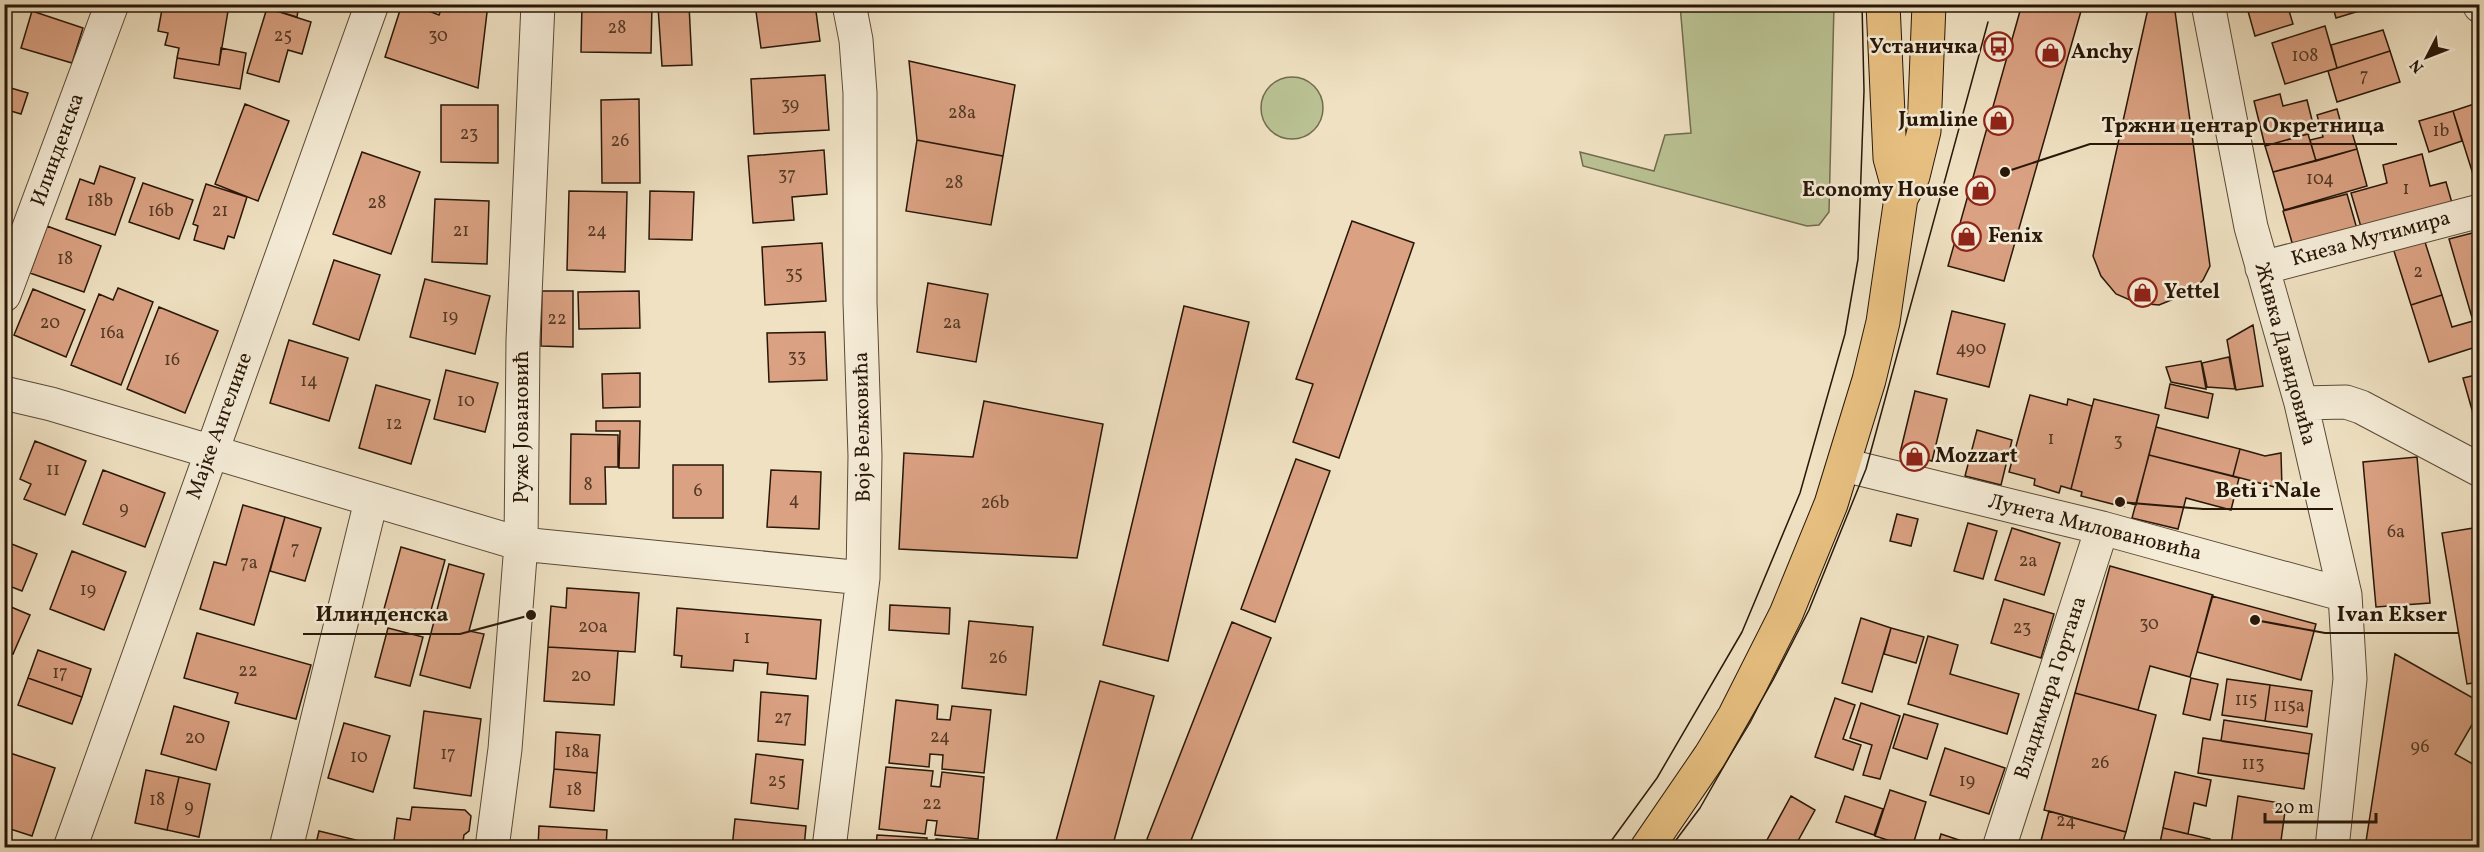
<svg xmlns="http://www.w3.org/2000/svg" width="2484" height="852" viewBox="0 0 2484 852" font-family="Vollkorn,serif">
	<rect width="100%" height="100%" fill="#efe1c2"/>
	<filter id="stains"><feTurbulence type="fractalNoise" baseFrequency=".00333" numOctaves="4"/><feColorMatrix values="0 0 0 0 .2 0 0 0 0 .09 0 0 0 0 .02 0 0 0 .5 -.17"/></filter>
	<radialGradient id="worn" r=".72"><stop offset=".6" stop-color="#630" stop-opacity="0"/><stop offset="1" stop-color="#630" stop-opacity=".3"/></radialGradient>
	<path fill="#bac293" stroke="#716c4e" stroke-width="1.5" d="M1680,5H1834L1829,212L1819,225L1807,226L1583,166L1580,152L1654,171L1665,135L1691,133Z
		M1261 108a31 31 0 1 1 62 0a31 31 0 1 1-62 0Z"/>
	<path fill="#daa182" stroke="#281708" stroke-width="1.5" d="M163,4L229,5L219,65L177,58L179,48L165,45L168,33L158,31Z
		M268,4H299L297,17L267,8Z
		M402,4H411L439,15L443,4H488L478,88L385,57Z
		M582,4H652L651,53L581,52Z
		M755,4H815L820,41L761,48Z
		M2022,4H2083L2004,281L1948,266Z
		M2149,4H2174L2210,266L2203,280L2191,292L2159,305L2137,303L2116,294L2101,276L2093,256Z
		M2246,4H2287L2293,24L2255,36Z
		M2332,4H2382L2336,18Z
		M689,5L692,65L662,66L658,7Z
		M267,8L311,22L302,54L288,50L279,82L247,73Z
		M32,11L83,28L72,63L21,48Z
		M2325,26L2337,68L2285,84L2272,43Z
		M2383,30L2390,51L2337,68L2331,45Z
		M221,48L246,53L240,89L174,78L177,58L219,65Z
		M2390,51L2400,82L2337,102L2328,71Z
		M909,61L1015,85L1003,156L917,140Z
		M825,75L829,130L754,134L751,79Z
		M4,86L28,93L21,114L4,109Z
		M2280,94L2283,106L2307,100L2315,132L2265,146L2254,101Z
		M639,99L640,183H602L601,100Z
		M2480,102V189L2478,190L2453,111Z
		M245,104L289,121L258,201L215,184Z
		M441,105H498V163L441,162Z
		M2337,109L2343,131L2351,129L2357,149L2316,161L2310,140L2323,137L2317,115Z
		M2453,111L2462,141L2429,152L2419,121Z
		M2308,134L2316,161L2273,172L2265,146Z
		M917,140L1003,156L991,225L906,211Z
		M2357,149L2367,186L2284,210L2273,172Z
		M824,150L827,194L792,197L794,220L753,223L748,156Z
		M362,152L420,172L391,254L333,234Z
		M2422,154L2430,186L2446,182L2452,203L2361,227L2351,193L2387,183L2383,165Z
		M100,166L135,178L115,235L66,219L80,179L94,184Z
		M143,183L193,200L179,239L129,222Z
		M206,184L247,197L234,238L228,236L224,249L194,240L198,226L193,224Z
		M569,191L627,192L625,272L567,270Z
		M650,191L694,192L692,240L649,239Z
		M2347,194L2357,229L2293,246L2283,211Z
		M435,199L489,201L487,264L432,262Z
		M1352,221L1414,243L1339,458L1293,442L1313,384L1296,379Z
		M47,226L101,246L84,292L30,273Z
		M2480,231V321H2473L2449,239Z
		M2424,239L2442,295L2411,305L2393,248Z
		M822,243L826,301L765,305L762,247Z
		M334,260L380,275L359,340L313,324Z
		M425,279L490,296L475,354L410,337Z
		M928,283L988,294L976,362L917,352Z
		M118,288L153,302L121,385L71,365L99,294L113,300Z
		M33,289L85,310L66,357L14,335Z
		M542,291H573V347L541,346Z
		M639,291L640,328L579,329L578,292Z
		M2442,295L2452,327L2473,321L2479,346L2429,362L2411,305Z
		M1184,306L1249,322L1168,661L1103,645Z
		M159,307L218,331L185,413L127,389Z
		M1952,311L2005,324L1989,387L1937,374Z
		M2253,325L2263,386L2236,390L2227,340Z
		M825,332L827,380L769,382L767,333Z
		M289,340L348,358L329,421L270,403Z
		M2229,357L2235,389L2207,387L2202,363Z
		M2201,361L2206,389L2171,382L2166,367Z
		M446,370L498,383L485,432L434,419Z
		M640,373V407L603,408L602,374Z
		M2480,374V423L2476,424L2463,378Z
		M2170,384L2213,394L2208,418L2165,408Z
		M376,385L430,400L411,464L359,448Z
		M1915,391L1947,399L1932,461L1900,453Z
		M2030,395L2067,405L2068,399L2092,406L2071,489L2061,486L2059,493L2034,485L2035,479L2009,472Z
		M2094,399L2159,415L2136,505L2125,502L2124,507L2081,496L2082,492L2071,489Z
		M984,401L1103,424L1077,558L899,549L904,453L973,457Z
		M596,421H640L639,468H619L620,431H596Z
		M2156,427L2240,449L2233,476L2149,455Z
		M1977,430L2012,440L2001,485L1965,476Z
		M571,434L618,435V467H605L606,504H570Z
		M35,441L86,461L65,515L24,499L31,484L20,479Z
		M2240,449L2265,456L2281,453L2282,489L2233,476Z
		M2149,455L2239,478L2231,510L2186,498L2178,529L2132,518Z
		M2417,457L2430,603L2376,607L2363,462Z
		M1296,459L1330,471L1275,622L1241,609Z
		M673,465H723V518H673Z
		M103,470L165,493L145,547L83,524Z
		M771,470L821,472L819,529L767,527Z
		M243,505L285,517L254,625L200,609L214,562L226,565Z
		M1897,514L1918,519L1911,546L1890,541Z
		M285,517L321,528L305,581L270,571Z
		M1968,523L1997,531L1983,579L1954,571Z
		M2480,527V682L2467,684L2442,533Z
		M2012,528L2060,543L2044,595L1995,580Z
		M4,541L37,554L22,591L4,584Z
		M401,547L445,560L428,621L384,609Z
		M72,551L126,572L104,630L50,609Z
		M449,564L484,574L469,631L484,634L470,688L420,675Z
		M2110,566L2213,595L2190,677L2150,666L2138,710L2075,693Z
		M567,588L639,593L635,652L548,647L551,606L566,608Z
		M2212,596L2316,624L2301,680L2197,652Z
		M2004,599L2054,614L2041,658L1991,643Z
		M4,604L30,615L13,654L4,651Z
		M890,605L950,608L949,634L889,630Z
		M677,608L821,620L816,679L767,674L768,663L734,660L733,671L681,667L682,656L674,655Z
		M1861,618L1891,628L1872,692L1842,683Z
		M969,621L1033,627L1026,695L962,688Z
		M1232,622L1271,638L1188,848H1167L1147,839Z
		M388,628L423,637L410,686L375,677Z
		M1891,628L1924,637L1916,663L1884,654Z
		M197,633L311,665L296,719L235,703L238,693L184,678Z
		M1928,636L1958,645L1950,674L2019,694L2007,734L1908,704Z
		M548,647L618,651L614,705L544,701Z
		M38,650L91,669L82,697L28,678Z
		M2395,654L2480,702V711L2455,754L2480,768V848H2365Z
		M28,678L82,697L72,724L18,705Z
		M2191,678L2218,684L2210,720L2183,714Z
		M2227,679L2270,685L2265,721L2222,715Z
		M1100,681L1154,696L1112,848H1054Z
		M2270,685L2312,691L2307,727L2265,721Z
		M761,692L808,696L805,745L758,741Z
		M2075,693L2156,715L2126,832L2044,810Z
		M1835,698L1855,705L1843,739L1861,745L1853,770L1815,757Z
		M896,700L938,705L937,719L950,720L952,706L991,710L984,773L942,769L943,755L930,754L929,767L889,763Z
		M1861,703L1900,716L1880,779L1863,775L1872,745L1850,738Z
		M174,706L229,722L216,770L161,754Z
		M424,711L481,719L471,796L414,788Z
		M1904,714L1938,724L1927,759L1893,748Z
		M2224,720L2312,734L2309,754L2221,741Z
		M344,723L390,736L373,792L328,778Z
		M556,732L600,735L597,773L554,769Z
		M2203,738L2309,754L2304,789L2198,773Z
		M1945,748L2005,768L1989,814L1930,795Z
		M4,751L55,768L32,836L4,827Z
		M756,754L803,760L798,809L751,803Z
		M886,767L933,771L931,786L940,787L942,772L984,777L978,839L935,835L937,821L927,820L925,834L879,829Z
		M554,769L597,773L594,811L550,807Z
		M146,770L179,777L167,830L135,823Z
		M2175,772L2211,780L2206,806L2194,803L2188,834L2163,828Z
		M179,777L210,784L199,837L167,830Z
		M1890,790L1926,802L1912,848L1875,836Z
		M1791,796L1815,810L1794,848H1779L1767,840Z
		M1845,796L1883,809L1874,835L1836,822Z
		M2238,796L2286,804L2280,848L2231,845Z
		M412,807L465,810L471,816L469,831L464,835L462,848H393L397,818L410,820Z
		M2049,811L2126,832L2121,848H2039Z
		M735,819L806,826L804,848H732Z
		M539,826L607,830L606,848H538Z
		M2163,828L2210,839L2208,848H2159Z
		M319,831L364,842L362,848H315Z
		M1941,834L1980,847V848H1937Z
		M877,835L927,838L926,848H876Z
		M936,839L983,843L982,848H935Z"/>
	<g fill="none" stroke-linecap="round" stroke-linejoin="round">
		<defs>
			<path id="minor" d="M2208,4L2251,227L2301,403L2345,595L2350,679L2332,848
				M2479,4L2480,6
				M2262,268L2480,211
				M4,295L112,4
				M4,393L51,404L521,544L863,578
				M2301,403L2346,402L2361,407L2480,470
				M1844,465L2102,528L2345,595
				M70,848L372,4
				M286,848L371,501
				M492,848L505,749L521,544L523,340L538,4
				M829,848L863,578L865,456L860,302V93L856,40L849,4
				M1999,848L2102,528"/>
			<path id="major" d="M1883,4L1890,158L1901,198
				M1647,848L1710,756L1735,715L1786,614L1831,504L1869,380L1883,322L1901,198L1913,176L1924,131L1929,4"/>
		</defs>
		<use href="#minor" stroke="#5a4a36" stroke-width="35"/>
		<use href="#major" stroke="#281708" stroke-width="35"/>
		<use href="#minor" stroke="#f5ecd7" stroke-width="33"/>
		<use href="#major" stroke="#e8c081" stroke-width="33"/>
		<path stroke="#281708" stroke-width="1.5" d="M1606,848L1657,778L1742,632L1800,493L1845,334L1858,259L1864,91L1862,4
			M1670,848L1700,808L1773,680L1809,610L1866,469L1988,22"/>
	</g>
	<defs>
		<symbol id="bus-ring" viewBox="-11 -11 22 22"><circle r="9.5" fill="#f5ecd7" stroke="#8f2418" stroke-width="1.5"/><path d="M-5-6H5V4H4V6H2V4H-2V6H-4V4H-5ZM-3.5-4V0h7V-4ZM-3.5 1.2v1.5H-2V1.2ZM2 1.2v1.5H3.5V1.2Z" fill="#8f2418"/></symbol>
		<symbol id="shop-ring" viewBox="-11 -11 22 22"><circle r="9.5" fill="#f5ecd7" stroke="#8f2418" stroke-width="1.5"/><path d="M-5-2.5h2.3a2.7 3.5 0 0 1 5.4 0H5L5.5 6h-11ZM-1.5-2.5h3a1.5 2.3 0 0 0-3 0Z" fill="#8f2418"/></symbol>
	</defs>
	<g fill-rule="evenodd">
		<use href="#bus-ring" x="1982" y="30" width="33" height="33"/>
		<use href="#shop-ring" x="2034" y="36" width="33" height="33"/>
		<use href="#shop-ring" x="1982" y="104" width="33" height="33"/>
		<use href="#shop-ring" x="1964" y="174" width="33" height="33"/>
		<use href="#shop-ring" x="1950" y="220" width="33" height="33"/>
		<use href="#shop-ring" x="2126" y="276" width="33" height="33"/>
		<use href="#shop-ring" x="1898" y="440" width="33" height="33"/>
	</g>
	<g text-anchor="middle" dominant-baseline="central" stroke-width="5" stroke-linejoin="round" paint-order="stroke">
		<g font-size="18" fill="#543a26">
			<text x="617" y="28">28</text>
			<text x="283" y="36">25</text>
			<text x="438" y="36">30</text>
			<text x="2305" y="56">108</text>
			<text x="2364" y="76">7</text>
			<text x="790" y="105">39</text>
			<text x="962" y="113">28a</text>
			<text x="2441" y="131">1b</text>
			<text x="469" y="134">23</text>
			<text x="620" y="141">26</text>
			<text x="787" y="175">37</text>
			<text x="2320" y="179">104</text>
			<text x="954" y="183">28</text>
			<text x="2406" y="189">1</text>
			<text x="100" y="201">18b</text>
			<text x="377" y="203">28</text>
			<text x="161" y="211">16b</text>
			<text x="220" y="211">21</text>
			<text x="461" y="231">21</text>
			<text x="597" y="231">24</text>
			<text x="65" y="259">18</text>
			<text x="2418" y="272">2</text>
			<text x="794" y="274">35</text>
			<text x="450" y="317">19</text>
			<text x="557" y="319">22</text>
			<text x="50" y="323">20</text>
			<text x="952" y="323">2a</text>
			<text x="112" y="333">16a</text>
			<text x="1971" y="349">490</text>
			<text x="797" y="357">33</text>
			<text x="172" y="360">16</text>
			<text x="309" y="381">14</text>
			<text x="466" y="401">10</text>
			<text x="394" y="424">12</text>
			<text x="2051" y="439">1</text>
			<text x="2118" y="441">3</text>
			<text x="53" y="470">11</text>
			<text x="588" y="485">8</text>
			<text x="698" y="491">6</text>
			<text x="794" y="500">4</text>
			<text x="995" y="503">26b</text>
			<text x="124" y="509">9</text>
			<text x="2396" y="532">6a</text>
			<text x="295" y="549">7</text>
			<text x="2028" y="561">2a</text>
			<text x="249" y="563">7a</text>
			<text x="88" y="590">19</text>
			<text x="2149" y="624">30</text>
			<text x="593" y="627">20a</text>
			<text x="2022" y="628">23</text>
			<text x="747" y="638">1</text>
			<text x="998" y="658">26</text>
			<text x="248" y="671">22</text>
			<text x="60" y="673">17</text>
			<text x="581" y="676">20</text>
			<text x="2246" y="700">115</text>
			<text x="2289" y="706">115a</text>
			<text x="783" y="718">27</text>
			<text x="940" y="737">24</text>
			<text x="195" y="738">20</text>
			<text x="2420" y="747">96</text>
			<text x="577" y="752">18a</text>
			<text x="448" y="754">17</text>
			<text x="359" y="757">10</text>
			<text x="2100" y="763">26</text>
			<text x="2253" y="764">113</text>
			<text x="777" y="781">25</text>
			<text x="1967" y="781">19</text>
			<text x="574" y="790">18</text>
			<text x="157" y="800">18</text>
			<text x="932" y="804">22</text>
			<text x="189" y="807">9</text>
			<text x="2066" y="821">24</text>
		</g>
		<g font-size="21" font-weight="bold" fill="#281708" stroke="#f5ecd7" text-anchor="start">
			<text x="1978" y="47" text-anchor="end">Устаничка</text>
			<text x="2071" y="52">Anchy</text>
			<text x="1978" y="120" text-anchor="end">Jumline</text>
			<text x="1959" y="190" text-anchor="end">Economy House</text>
			<text x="1988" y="236">Fenix</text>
			<text x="2164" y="292">Yettel</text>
			<text x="1935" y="456">Mozzart</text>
		</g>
		<g font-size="21" fill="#281708" stroke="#f5ecd7">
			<text transform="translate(58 150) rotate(-70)">Илинденска</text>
			<text transform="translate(2371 239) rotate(-15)">Кнеза Мутимира</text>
			<text transform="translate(2285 354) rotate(75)">Живка Давидовића</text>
			<text transform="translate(220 426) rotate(-70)">Мајке Ангелине</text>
			<text transform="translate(522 427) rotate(-90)">Руже Јовановић</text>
			<text transform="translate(863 427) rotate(-91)">Воје Вељковића</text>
			<text transform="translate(2095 528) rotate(14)">Лунета Миловановића</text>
			<text transform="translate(2051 688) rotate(-72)">Владимира Гортана</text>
		</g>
	</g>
	<path fill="none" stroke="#281708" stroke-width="2" d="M2005 172L2090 144H2397M2120 502L2203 509H2333M2255 620L2325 633H2459M531 615L460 634H303"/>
	<g fill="#281708" stroke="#f5ecd7" stroke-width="2">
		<circle cx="2005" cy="172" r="6"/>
		<circle cx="2120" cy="502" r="6"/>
		<circle cx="2255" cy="620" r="6"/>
		<circle cx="531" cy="615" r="6"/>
	</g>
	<g font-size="22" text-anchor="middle" font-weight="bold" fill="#281708" stroke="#f5ecd7" stroke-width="5" stroke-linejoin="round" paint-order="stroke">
		<text x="2243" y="132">Тржни центар Окретница</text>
		<text x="2268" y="497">Beti i Nale</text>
		<text x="2392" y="621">Ivan Ekser</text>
		<text x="382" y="621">Илинденска</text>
	</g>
	<rect width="2484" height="852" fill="none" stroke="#efe1c2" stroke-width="24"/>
	<rect x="6" y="6" width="2472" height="840" fill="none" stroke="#281708" stroke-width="3"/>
	<rect x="12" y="12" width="2460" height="828" fill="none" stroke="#281708" stroke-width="1.5"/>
	<g transform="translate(2427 57) rotate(228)" stroke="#f5ecd7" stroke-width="4.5" paint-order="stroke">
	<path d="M0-4.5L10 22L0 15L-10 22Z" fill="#281708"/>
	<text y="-9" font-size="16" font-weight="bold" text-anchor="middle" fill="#281708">N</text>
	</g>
	<path d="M2265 813v9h111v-9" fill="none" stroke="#281708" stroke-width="3"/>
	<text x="2274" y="813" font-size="18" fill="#281708" stroke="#f5ecd7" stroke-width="4.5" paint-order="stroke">20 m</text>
	<rect width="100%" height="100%" filter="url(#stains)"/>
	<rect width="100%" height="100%" fill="url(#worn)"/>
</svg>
